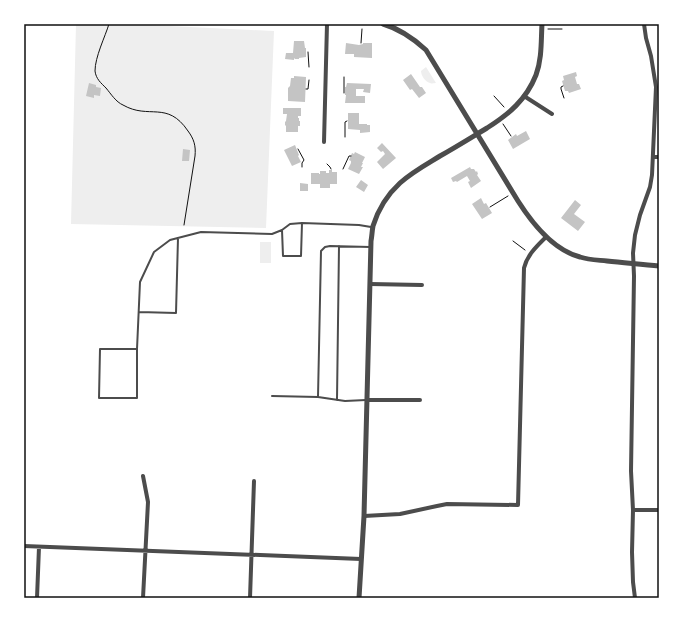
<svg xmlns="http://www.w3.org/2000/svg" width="683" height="622" viewBox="0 0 683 622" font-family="Figtree,sans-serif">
	<rect width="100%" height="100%" fill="#fff"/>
	<path fill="#eee" d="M76,24H129L274,31L266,228L71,224Z
		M426,67L436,83C434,83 431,84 430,83C425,82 421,75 421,71Z
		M260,242H271V263H260Z"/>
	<path fill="#c4c4c4" d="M294,41H304L305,48H306V57L299,58V59H295L294,58V60L285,59L286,53H293Z
		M346,43L359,45L363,44V43H372V58L354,57V54H345Z
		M576,72L577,76L575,77L577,84H579L581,89L569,93L568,91H565L562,81L564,80L563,76Z
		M411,74L420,87H422L426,93L419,98L412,89L410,90L403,80Z
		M294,76L306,77L305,102L288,101V88L290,86L291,78H294Z
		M89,83L96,85V87L101,88L100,96L94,95V98L86,96Z
		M347,83L371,84L370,93L363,92L364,89H356V96H365V103H345L346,95H345V87H346Z
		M283,108H301V116H298V118H299V121H300V126H298V132H286V126L285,125V122L286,121L287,114H283Z
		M348,113H359V124H367V125H370V132L360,133V130L348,129Z
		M526,131L530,139L513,149L508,140L516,134L517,136Z
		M382,143L396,158L383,169L377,162L385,154L383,151L381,152L377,148Z
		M295,145L299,155L298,156L301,162L292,166L284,150Z
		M183,149L190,150L189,161H182Z
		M355,152L365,157L362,163H363L361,167H363L359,174L348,169L351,163V161L349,160L352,153L354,154Z
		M470,167L471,169H474L476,172L477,171L478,174L477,175L481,181L471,188L468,182L470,181L467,176L457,182L456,181L453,182L451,178Z
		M329,170H332V172H337V184H330V188H320V184H311V173H319V174H320V171H326V173H329Z
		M361,180L368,185L364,192L356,187Z
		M300,183L308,184V191H300Z
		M481,198L484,204L486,203L492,213L482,219L472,204Z
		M575,200L581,205L574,214L585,222L578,231L561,218Z"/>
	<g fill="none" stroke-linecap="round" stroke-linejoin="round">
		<path stroke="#111" stroke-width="1" d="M109,24C105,37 95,57 95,71C96,79 101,83 106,88C111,94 116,102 123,105C149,120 167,100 188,131C194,139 196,146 195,156L184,225
			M548,29H562
			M361,43L362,29
			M308,52L309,67
			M563,86L561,87V89L564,98
			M306,89H308L309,80
			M344,93V77
			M494,96L504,107
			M503,124L511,136
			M345,137V122L347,121
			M298,149L304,160L302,163V167
			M327,164L330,167L331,169
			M343,169L349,156H351
			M490,207L508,196
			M513,241L525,250"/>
		<path stroke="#4c4c4c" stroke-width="2" d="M282,230L283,256H301L302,223
			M139,312L176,313L178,238
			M137,349V398H99L100,349H137L140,282L154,252L170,240L201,232L272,234L282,230L290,224L302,223L359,225L371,227
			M272,396L318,397
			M337,400L339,246
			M366,400L345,401L318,397L321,251L325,247L330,246L370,247"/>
		<path stroke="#4c4c4c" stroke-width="4" d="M524,96L552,114
			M324,142L327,24
			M653,157H659
			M370,284L422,285
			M367,400H420
			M633,510H659
			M364,516L400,514L437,506L447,504L518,505L524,268C527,255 537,246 546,237
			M24,546L361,559
			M37,598L39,547
			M143,598L148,502L143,476
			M250,598L254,481
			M635,598L633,582L632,552L633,510L631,471L634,276L633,253L635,235L640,215L650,187L652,175L656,87L651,56L646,38L644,24"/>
		<path stroke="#4c4c4c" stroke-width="5" d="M383,24C400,29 413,38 426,50L518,201C532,223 553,250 580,257C589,260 598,260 607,261C625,263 642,264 659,266
			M359,598L364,516L371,241C372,236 372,231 373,226C378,210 388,194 400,183C412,172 427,164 440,156C456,147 472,137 487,128C509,114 526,100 536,75C542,59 541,41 542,24"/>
	</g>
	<rect width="683" height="622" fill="none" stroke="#ffffff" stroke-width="50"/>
	<rect x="25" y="25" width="633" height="572" fill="none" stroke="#111" stroke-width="1.5"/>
</svg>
